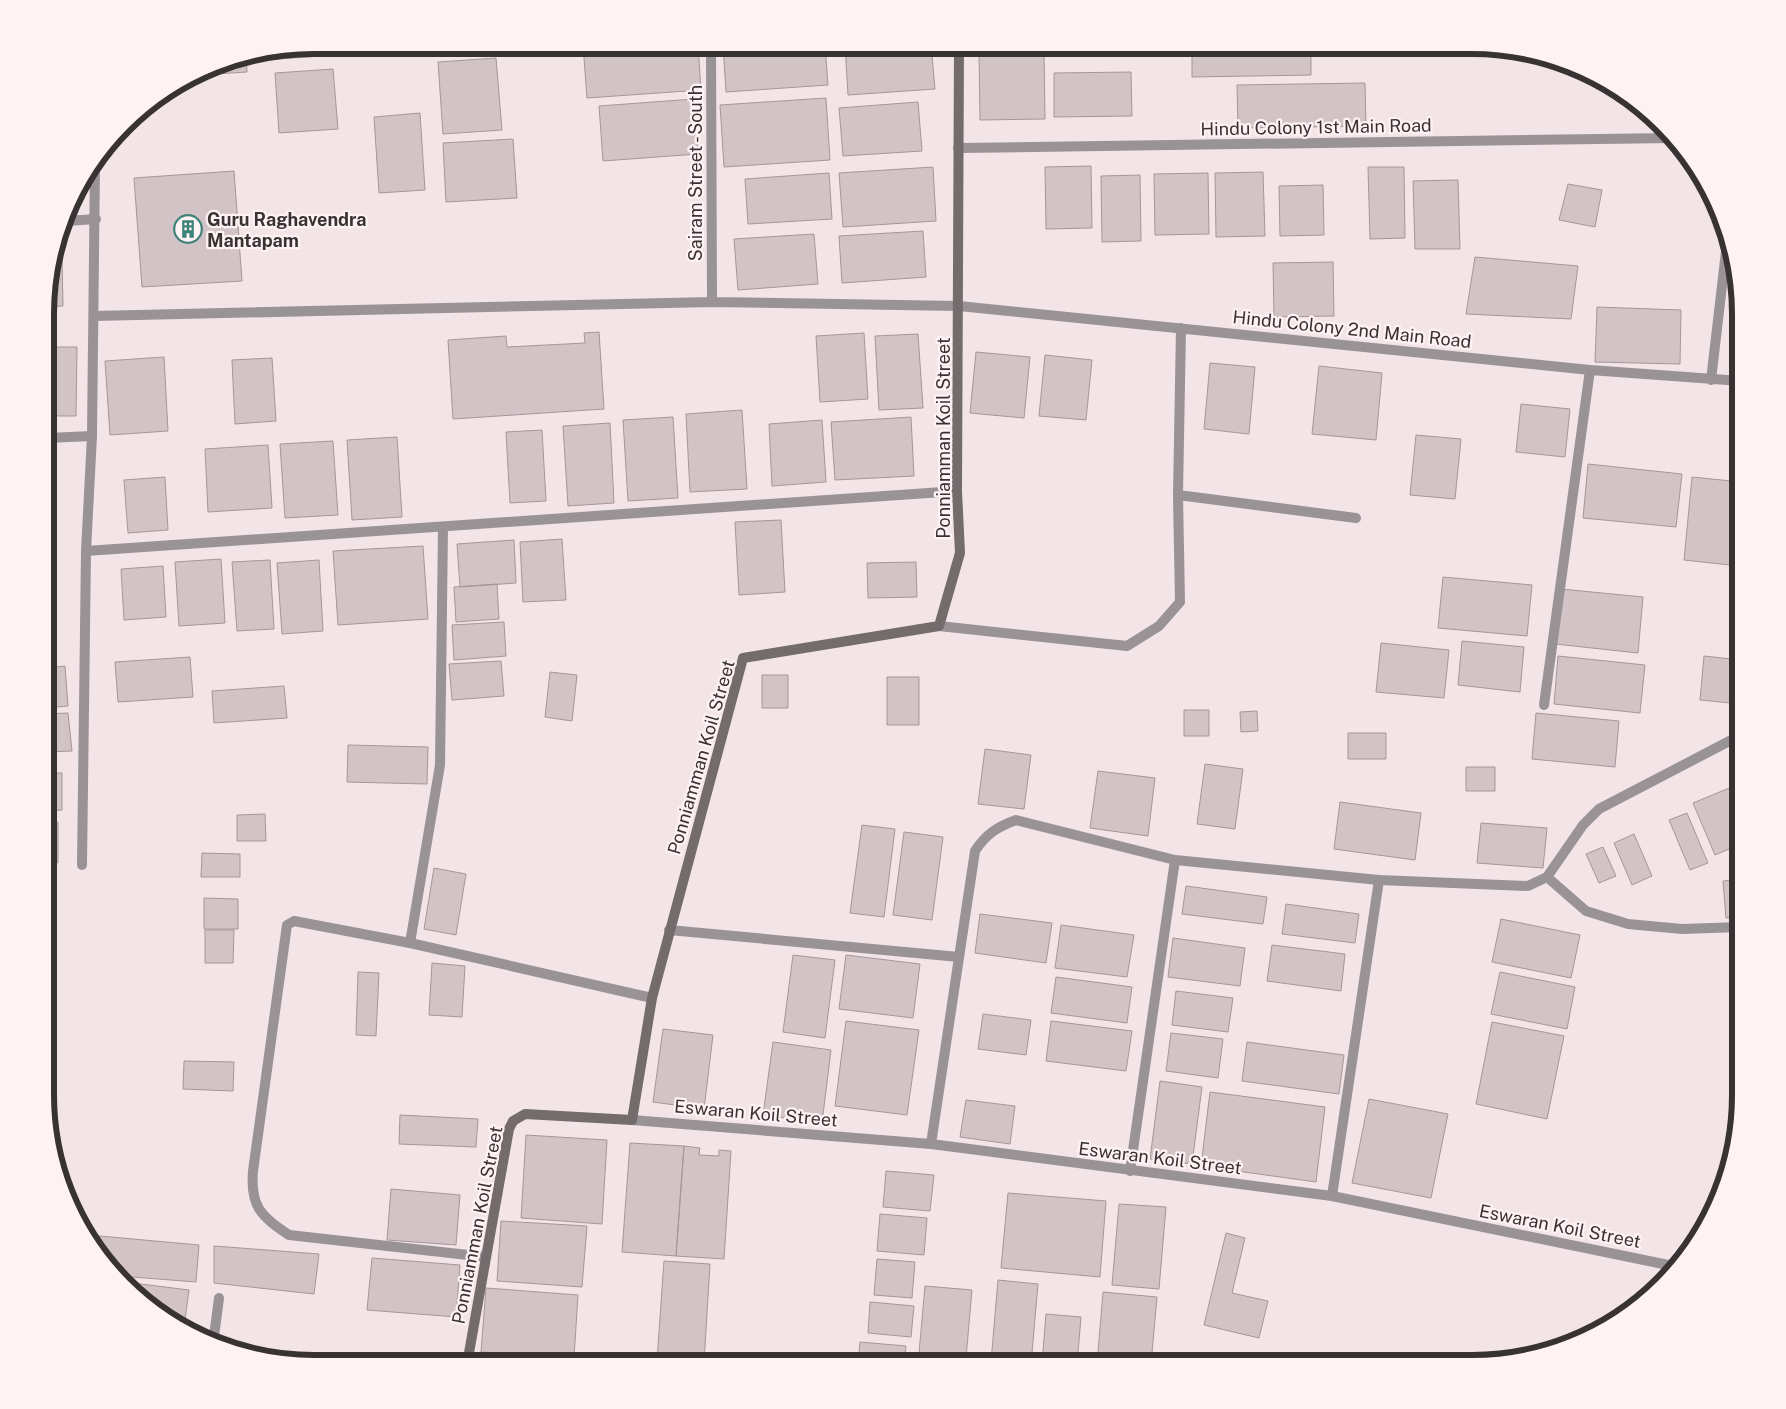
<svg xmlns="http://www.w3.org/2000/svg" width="1786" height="1409" viewBox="0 0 1786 1409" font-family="'Public Sans',sans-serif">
	<rect width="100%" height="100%" fill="#f2e4e7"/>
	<path fill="#d2c3c6" stroke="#a49699" d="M314,45H331L332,55L266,60L265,53Z
		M583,45H698L701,90L587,98Z
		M723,45H825L828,85L726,92Z
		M845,45H931L935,89L848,95Z
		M1192,45H1311V75L1192,77Z
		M1044,49L1045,119L980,120L979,51Z
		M246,56L247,72L200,75L227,59Z
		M496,58L502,130L443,134L438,62Z
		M333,69L338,129L279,133L275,73Z
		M1131,72L1132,116L1054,117V73Z
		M1365,83L1366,126L1238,128L1237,85Z
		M826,98L830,160L724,167L720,105Z
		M694,99L698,154L603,161L599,106Z
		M918,102L922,151L843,156L839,108Z
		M420,113L425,190L379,193L374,117Z
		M513,139L517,198L446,202L443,143Z
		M1091,166L1092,228L1046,229L1045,167Z
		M933,167L936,221L843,227L839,173Z
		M1368,167H1404L1405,238L1370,239Z
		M234,171L242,281L142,287L134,178Z
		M1263,172L1265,236L1216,237L1215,173Z
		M829,173L832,219L748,224L745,179Z
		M1208,173L1209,234L1155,235L1154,174Z
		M1140,175L1141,241L1102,242L1101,176Z
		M1458,180L1460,249H1415L1413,181Z
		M1568,184L1602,190L1595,227L1559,220Z
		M1323,185L1324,235L1280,236L1279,186Z
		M923,231L926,277L842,283L839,236Z
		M814,234L818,284L738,290L734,239Z
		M62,256L63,306L47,307V279L55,257Z
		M1475,257L1578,266L1571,319L1466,314Z
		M1333,262L1334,316L1274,317L1273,263Z
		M1597,307L1681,310L1680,364L1595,362Z
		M1741,322V359L1736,358Z
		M599,332L604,409L453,419L448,340L506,336L507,347L585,343L584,333Z
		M864,333L868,399L820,402L816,336Z
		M918,334L923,408L879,410L875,336Z
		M47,347H77L76,416H47Z
		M976,352L1030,357L1024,418L970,413Z
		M1045,355L1092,360L1086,420L1039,416Z
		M164,357L168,431L110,435L105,361Z
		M272,358L276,421L235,424L232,360Z
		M1210,363L1255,367L1249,434L1204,429Z
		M1319,366L1382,373L1376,440L1312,434Z
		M1521,404L1570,409L1565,457L1516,452Z
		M742,410L747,489L690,492L686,414Z
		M673,417L678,498L628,501L623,420Z
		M911,417L914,476L835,480L831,422Z
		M822,420L826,482L772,486L769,424Z
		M610,423L614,503L568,506L563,426Z
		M542,430L546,501L510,503L506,432Z
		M1416,435L1461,439L1455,499L1410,495Z
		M397,437L402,517L352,520L347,440Z
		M333,441L338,515L285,518L280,444Z
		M268,445L272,508L208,512L205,449Z
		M1588,464L1682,474L1676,527L1583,518Z
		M165,477L168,530L128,533L124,480Z
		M1692,477L1741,482L1739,566L1684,560Z
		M781,520L785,592L739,595L735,522Z
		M562,539L566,600L523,602L520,542Z
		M514,540L516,583L460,587L457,544Z
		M423,546L428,619L338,625L333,551Z
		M221,559L225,623L179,626L175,562Z
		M270,560L274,629L237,631L232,562Z
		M319,560L323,631L282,634L277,563Z
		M916,562L917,597L868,598L867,563Z
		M163,566L166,617L124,620L121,569Z
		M1443,577L1532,585L1527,636L1438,628Z
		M497,584L499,619L456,622L454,587Z
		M1561,589L1643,597L1638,653L1555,644Z
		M1737,605H1741V645L1733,644Z
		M504,622L506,656L454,660L452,625Z
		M1462,641L1524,647L1520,692L1458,685Z
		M1381,643L1449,650L1444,698L1376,692Z
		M1558,656L1645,665L1640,713L1554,704Z
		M1704,656L1741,660V704L1700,700Z
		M190,657L193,697L118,702L115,662Z
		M501,661L504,696L452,700L449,664Z
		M65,666L68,706L46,708L47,668Z
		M550,672L577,675L572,721L545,717Z
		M762,675H788V708H762Z
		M887,677H919V725H887Z
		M284,686L287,718L214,723L212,691Z
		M1184,710H1209V736H1184Z
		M1257,711L1258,731L1241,732L1240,712Z
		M68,713L72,751L46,752V714Z
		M1536,713L1619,721L1615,767L1532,759Z
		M1348,733H1386V759H1348Z
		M348,745L428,747L427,784L347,782Z
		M985,749L1031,755L1024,809L978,804Z
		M1205,764L1243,769L1235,829L1197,824Z
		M1466,767H1495V791H1466Z
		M1098,771L1155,778L1148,836L1090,828Z
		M46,773H62V810L46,811Z
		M1739,784L1741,844L1715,855L1693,803Z
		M1340,802L1421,813L1415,860L1334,849Z
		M1687,813L1708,863L1690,870L1669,820Z
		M265,814L266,841H237V815Z
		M46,822H58V863H46Z
		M1481,823L1547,828L1543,868L1477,863Z
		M862,825L895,829L884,917L850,913Z
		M904,832L943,837L932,920L893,915Z
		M1634,834L1652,876L1632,885L1614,843Z
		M1603,847L1616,876L1599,883L1586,854Z
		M202,853L240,854V877H201Z
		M434,868L466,874L456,935L424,929Z
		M1741,879V917L1726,918L1723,881Z
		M1186,886L1267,897L1263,924L1182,914Z
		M204,898L238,899V929H204Z
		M1286,904L1359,914L1355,943L1282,934Z
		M980,914L1052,923L1046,963L975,953Z
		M1501,919L1580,935L1571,978L1492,962Z
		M1061,925L1134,935L1127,977L1055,968Z
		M205,930H234L233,963H205Z
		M1173,938L1245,948L1240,986L1168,977Z
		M1272,945L1345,954L1341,991L1267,981Z
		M793,955L835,960L825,1038L783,1032Z
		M846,955L920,964L913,1018L839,1009Z
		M432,963L465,966L462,1017L429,1015Z
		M358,972L379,973L376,1036L356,1035Z
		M1500,972L1575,987L1567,1029L1491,1014Z
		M1056,977L1132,987L1127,1023L1051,1013Z
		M46,990H51L52,1033H46Z
		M1176,991L1233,998L1228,1032L1172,1025Z
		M983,1014L1031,1020L1026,1055L978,1049Z
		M846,1021L919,1030L907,1115L835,1106Z
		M1051,1021L1132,1031L1126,1071L1046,1061Z
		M1492,1022L1564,1036L1547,1119L1476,1104Z
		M663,1029L713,1035L704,1109L653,1102Z
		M1171,1033L1223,1039L1218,1078L1166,1071Z
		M773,1042L831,1050L822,1123L763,1115Z
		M1247,1042L1344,1055L1339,1094L1242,1081Z
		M184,1061L234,1062L233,1091L183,1089Z
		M1160,1081L1202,1087L1192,1164L1150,1159Z
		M1210,1092L1325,1107L1316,1182L1201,1166Z
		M1369,1099L1448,1114L1431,1198L1352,1183Z
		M966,1100L1015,1106L1010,1144L960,1137Z
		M400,1115L478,1119L476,1147L399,1144Z
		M526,1135L607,1140L602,1224L521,1218Z
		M630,1143L684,1146L676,1256L622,1252Z
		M684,1146L700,1148L699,1155L719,1156V1150L731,1151L724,1259L676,1256Z
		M886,1171L934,1175L930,1211L883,1207Z
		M391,1189L460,1195L456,1245L387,1240Z
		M1008,1193L1106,1201L1100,1277L1001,1268Z
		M1119,1204L1166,1207L1159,1289L1112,1285Z
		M880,1214L927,1218L924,1255L877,1251Z
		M501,1221L587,1226L582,1287L497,1281Z
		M1226,1233L1245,1238L1232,1293L1268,1301L1259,1338L1204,1325Z
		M89,1235L199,1245L196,1282L120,1276Z
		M214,1246L319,1254L314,1294L214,1283Z
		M372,1258L460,1265L456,1317L367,1310Z
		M877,1259L915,1262L912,1298L874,1295Z
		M664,1261L710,1264L704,1363L657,1360Z
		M998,1280L1038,1284L1031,1364L991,1362Z
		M125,1282L189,1290L184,1327L136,1297Z
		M925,1286L972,1290L966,1358L919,1353Z
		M486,1288L578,1295L574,1358L481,1352Z
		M1103,1292L1157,1297L1151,1364H1097Z
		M870,1302L914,1306L911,1337L868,1333Z
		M1046,1314L1081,1317L1077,1364H1042Z
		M860,1342L906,1346L904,1364H858Z"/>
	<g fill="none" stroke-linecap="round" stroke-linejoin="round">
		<path stroke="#999395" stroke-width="10" d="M711,45L712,302
			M958,148L1673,138
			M67,221L96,219
			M94,316L712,302L959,306L1590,370L1741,381
			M1711,380L1727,243
			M47,438L92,436
			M1178,495L1356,518
			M86,551L957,491
			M939,626L1127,646L1159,626L1180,602L1178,495L1181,328
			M1544,705L1590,370
			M82,865L86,551L92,436L95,163
			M1547,877L1586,911L1628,924L1682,929L1741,927
			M669,930L959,957
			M410,943L440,765L443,528
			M632,1120L931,1144L1332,1196L1678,1267
			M931,1144L975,851C986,834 997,827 1016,820L1175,860L1379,880
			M1130,1171L1175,860
			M1332,1196L1379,880L1528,886L1547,877L1583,825L1599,809L1741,735
			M486,1257L289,1235C261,1216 250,1207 253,1171L287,925L294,921L410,943L652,998
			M213,1344L219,1298"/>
		<path stroke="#746b6d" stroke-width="10" d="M467,1364L509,1129L513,1121L525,1114L632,1120L652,998L743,658L939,626L960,553L957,491L959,45"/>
	</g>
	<defs>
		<symbol id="building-ring" viewBox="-11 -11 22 22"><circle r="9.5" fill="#fef2f4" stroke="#3e8379" stroke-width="1.5"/><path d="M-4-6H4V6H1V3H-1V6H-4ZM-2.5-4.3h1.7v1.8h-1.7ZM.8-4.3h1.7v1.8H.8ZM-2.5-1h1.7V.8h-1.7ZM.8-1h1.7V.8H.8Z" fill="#3e8379"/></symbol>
	</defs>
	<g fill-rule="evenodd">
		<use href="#building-ring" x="172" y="213" width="32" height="32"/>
	</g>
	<g text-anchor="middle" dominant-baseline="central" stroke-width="4.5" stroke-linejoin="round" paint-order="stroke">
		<g font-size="18" fill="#383233" stroke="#fef2f4">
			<text transform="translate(1316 127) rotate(-1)">Hindu Colony 1st Main Road</text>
			<text transform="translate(695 173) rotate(-90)">Sairam Street - South</text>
			<text transform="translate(1352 329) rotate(6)">Hindu Colony 2nd Main Road</text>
			<text transform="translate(943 438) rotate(-90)">Ponniamman Koil Street</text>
			<text transform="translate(701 757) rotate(-74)">Ponniamman Koil Street</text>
			<text transform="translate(756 1113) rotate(5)">Eswaran Koil Street</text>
			<text transform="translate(1160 1158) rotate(7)">Eswaran Koil Street</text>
			<text transform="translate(477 1225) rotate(-79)">Ponniamman Koil Street</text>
			<text transform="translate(1560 1226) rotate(11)">Eswaran Koil Street</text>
		</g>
		<g font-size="18" font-weight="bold" fill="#383233" stroke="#fef2f4" text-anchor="start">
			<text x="207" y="219">Guru Raghavendra<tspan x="207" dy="21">Mantapam</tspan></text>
		</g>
	</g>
	<path d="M0 0H1786V1409H0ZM314 54H1472A260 260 0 0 1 1732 314V1095A260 260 0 0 1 1472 1355H314A260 260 0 0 1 54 1095V314A260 260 0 0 1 314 54Z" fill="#fef2f4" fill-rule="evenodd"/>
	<path fill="none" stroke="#383233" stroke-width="6" d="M314 54H1472A260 260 0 0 1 1732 314V1095A260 260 0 0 1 1472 1355H314A260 260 0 0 1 54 1095V314A260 260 0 0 1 314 54Z"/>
</svg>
